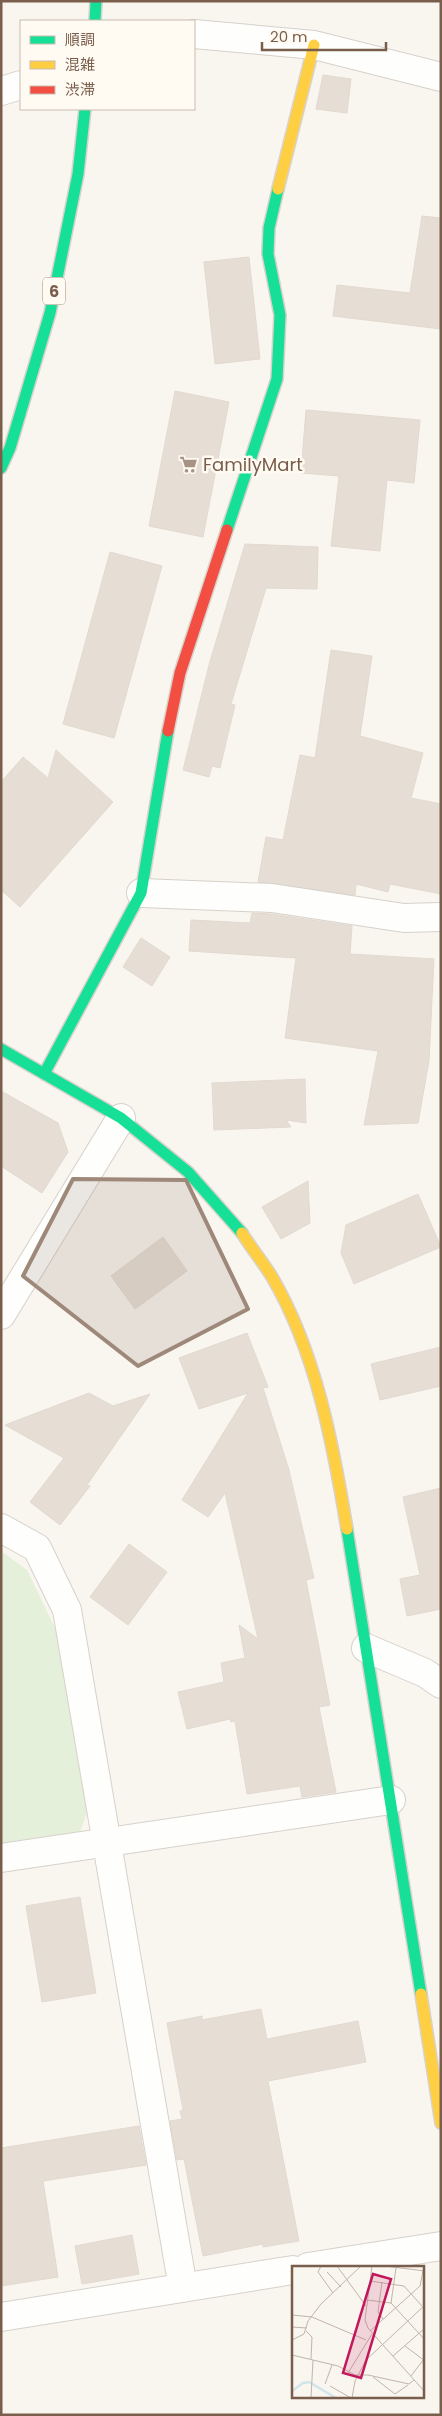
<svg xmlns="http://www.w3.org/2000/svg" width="442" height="2416" viewBox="0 0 442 2416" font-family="Poppins,'Noto Sans JP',sans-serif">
	<rect width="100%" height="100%" fill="#f9f5ef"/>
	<path fill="#e5f0da" d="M1,1551L27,1570L56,1630L87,1812L80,1833L1,1845Z"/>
	<path fill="#e6ded5" stroke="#e2d9d0" d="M323,75L351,79L347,113L316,109Z
		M422,216L441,218V329L333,316L337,285L410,293Z
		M249,257L260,359L215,364L204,262Z
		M175,391L229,402L203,537L149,526Z
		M306,410L420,420L414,483L387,480L380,551L331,546L339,476L301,473Z
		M245,544L318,547L317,589L266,588L231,704L235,705L220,768L212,766L209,777L183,770L209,665Z
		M110,552L162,566L114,738L63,724Z
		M331,650L372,656L360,736L423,753L411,798L441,804V894L390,884L388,892L356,884L355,895L258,882L266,837L283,840L300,755L315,758Z
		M56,750L113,802L20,907L1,890V782L23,757L48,778Z
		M252,913L271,914L352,926L350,954L434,959L429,1061L418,1123L364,1125L378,1051L285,1038L296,958L189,951L191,920L250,923Z
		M141,938L170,957L152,986L123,967Z
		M305,1079L306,1123L286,1120L291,1127L214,1130L212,1083Z
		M1,1091L58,1123L68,1152L42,1193L1,1166Z
		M308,1181L310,1223L281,1239L262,1207Z
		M418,1194L441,1247L354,1284L341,1253L346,1225Z
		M163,1237L187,1271L135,1309L111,1276Z
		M247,1333L268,1387L263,1388L289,1470L314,1578L306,1580L330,1705L319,1707L336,1792L302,1797L300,1786L247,1794L235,1721L231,1722L230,1719L187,1729L178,1692L224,1682L221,1663L245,1658L239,1625L258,1639L225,1493L208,1517L182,1500L248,1393L199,1409L179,1358Z
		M441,1347V1386L380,1400L371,1364Z
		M89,1393L113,1406L150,1394L87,1485L90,1486L60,1525L30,1502L64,1458L5,1425Z
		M441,1488V1609L407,1616L400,1579L420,1575L403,1497Z
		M129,1544L167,1572L128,1625L90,1597Z
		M80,1897L96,1993L42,2002L26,1906Z
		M261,2009L267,2039L358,2021L366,2062L268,2081L299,2241L263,2247V2244L203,2256L184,2159L177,2160L170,2121L182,2119L180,2111L183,2110L167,2023L202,2016V2020Z
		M139,2126L146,2165L43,2181L58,2277L1,2286V2148Z
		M132,2235L139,2274L82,2284L75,2246Z"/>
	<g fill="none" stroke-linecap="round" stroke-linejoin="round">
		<defs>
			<path id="street" d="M194,34L314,45L441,77
				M1,91L21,85
				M141,893L272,898L404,918L441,917
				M1,1315L121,1118
				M1,1528L37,1548L67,1610L183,2288
				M366,1648L425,1673L441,1684
				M1,1858L391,1800
				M308,2267L441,2246
				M1,2317L293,2270"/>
			<path id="fast" d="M95,21L96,1
				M1,468L10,448L50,313L78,174L85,109
				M227,530L277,379L280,315L268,254L269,228L278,189
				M1,1049L121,1118L188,1172L242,1233
				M44,1074L141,893L168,731
				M347,1529L421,1994"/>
			<path id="slow" d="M278,189L314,45
				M242,1233C251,1248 263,1262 272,1277C316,1352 333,1444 347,1529
				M421,1994L441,2123"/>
			<path id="jam" d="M168,731L180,673L227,530"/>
		</defs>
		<use href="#street" stroke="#d7d1ca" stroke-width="30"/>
		<use href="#fast" stroke="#d9d2cb" stroke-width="14"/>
		<use href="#slow" stroke="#d9d2cb" stroke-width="14"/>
		<use href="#jam" stroke="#d9d2cb" stroke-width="14"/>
		<use href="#street" stroke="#fefefd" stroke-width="28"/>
		<use href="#fast" stroke="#16e098" stroke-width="11"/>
		<use href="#slow" stroke="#ffcf43" stroke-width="11"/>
		<use href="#jam" stroke="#f24e42" stroke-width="11"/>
	</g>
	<path fill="#9d887a" fill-opacity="0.2" stroke="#9d887a" stroke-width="4" stroke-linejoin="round" d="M73,1179L186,1180L248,1309L138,1366L23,1276Z"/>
	<defs>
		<symbol id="supermarket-bare" viewBox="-9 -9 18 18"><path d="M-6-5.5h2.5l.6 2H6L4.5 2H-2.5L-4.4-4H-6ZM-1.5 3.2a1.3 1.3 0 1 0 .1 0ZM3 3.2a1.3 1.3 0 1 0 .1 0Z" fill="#a69385" stroke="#fffaf2" stroke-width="2.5" paint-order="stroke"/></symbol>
	</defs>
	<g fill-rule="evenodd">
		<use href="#supermarket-bare" x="176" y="452" width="25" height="25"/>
	</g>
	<g text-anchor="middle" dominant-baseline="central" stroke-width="5" stroke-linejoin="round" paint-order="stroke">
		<rect fill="#fffaf2" stroke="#a28d7e" stroke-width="1" x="43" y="277.5" width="22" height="27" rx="4"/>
		<g font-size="16" font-weight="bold" fill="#7a5e4c">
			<text x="54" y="291">6</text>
		</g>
		<g font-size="18" fill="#7a5e4c" stroke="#fffaf2" text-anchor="start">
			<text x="203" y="464">FamilyMart</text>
		</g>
	</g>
	<g transform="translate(292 2266)">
		<rect width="132" height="132" fill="#f9f5ef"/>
		<path fill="none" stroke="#d0e6ea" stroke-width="2.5" d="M0,125L11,117L17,116L44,132"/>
		<path fill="none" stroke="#c2b4a9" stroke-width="1" d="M29,0L26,6L41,27M45,0L74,40M80,0L73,54L76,62L90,78M93,0L133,5M35,6L49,21M78,15L112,20L130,40M90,16L86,46L91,53M75,34L99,37L133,74M99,37L104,2M0,49L20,51L74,74M0,61L15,62M14,65L20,71L19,93M78,65L128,20L132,0M0,74L12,68L16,55L29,38L69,0M90,78L133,126M113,80L133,95M0,89L46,100L63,109H76L117,118L122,114M101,90L133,62M56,107L80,68M119,110L132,93M81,111L103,128L116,119M33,118L40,99M38,120L59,132M19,132L21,94M60,132L63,115L74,94L133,39"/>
		<path fill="#c2185b" fill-opacity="0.15" stroke="#c2185b" stroke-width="2.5" d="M81,8L99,13L69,112L51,107Z"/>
		<rect width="132" height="132" fill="none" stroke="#7a5e4c" stroke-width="2.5"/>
	</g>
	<rect width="442" height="2416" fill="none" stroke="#7a5e4c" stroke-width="5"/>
	<rect x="20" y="20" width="175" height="90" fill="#fffaf2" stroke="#cabcb0"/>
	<rect x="30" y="36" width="25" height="8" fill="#16e098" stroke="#cabcb0"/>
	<text x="65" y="45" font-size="15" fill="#7a5e4c">順調</text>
	<rect x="30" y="61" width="25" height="8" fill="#ffcf43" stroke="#cabcb0"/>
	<text x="65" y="70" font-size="15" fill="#7a5e4c">混雑</text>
	<rect x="30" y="86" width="25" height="8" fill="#f24e42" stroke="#cabcb0"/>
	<text x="65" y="95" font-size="15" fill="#7a5e4c">渋滞</text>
	<path d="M262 42v8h124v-8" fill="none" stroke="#7a5e4c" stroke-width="2.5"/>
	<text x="270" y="42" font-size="15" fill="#7a5e4c" stroke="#fffaf2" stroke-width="4" paint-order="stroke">20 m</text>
</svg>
